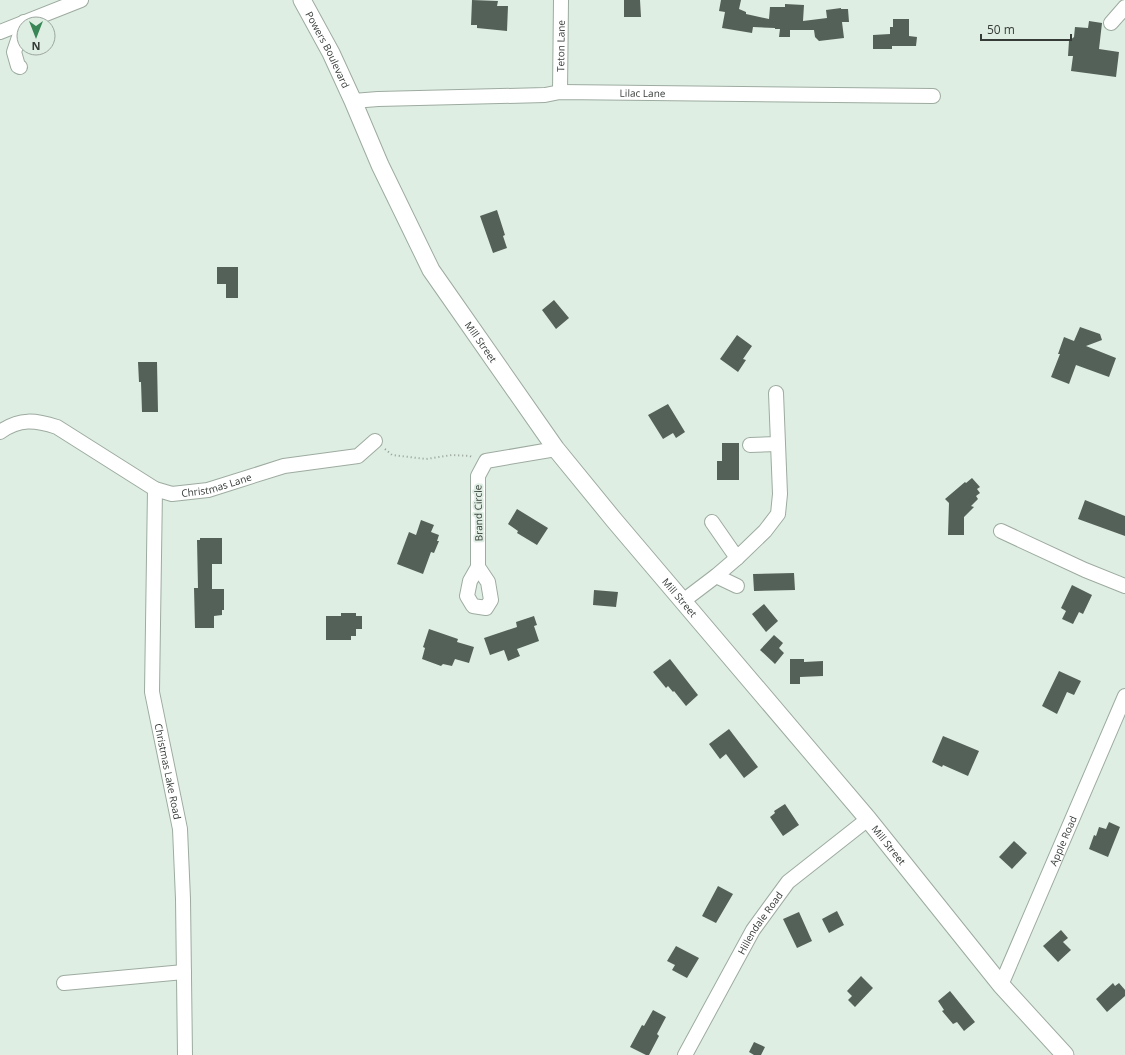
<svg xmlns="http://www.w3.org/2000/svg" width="1125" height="1055" viewBox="0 0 1125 1055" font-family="'Open Sans',sans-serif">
	<rect width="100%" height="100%" fill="#dfeee3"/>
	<path fill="#546158" d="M472,0L498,1L497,6H508L507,31L477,28V25H471Z
		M624,0H640L641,17H624Z
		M721,0H741L739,9L746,12V14L769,19L770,7H785V4L804,5L803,21L827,18L826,10L841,8V9H848L849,22H842L844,38L819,41L815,37L814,30H790V37H779L780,29H775V28L753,27L752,33L722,28L725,12L719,11Z
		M893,19H909V36L917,37L916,46H892V49H873V35L890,34V27H893Z
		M1089,21L1102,23L1099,49L1119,52L1116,77L1071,71L1073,56H1068L1069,41L1074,37L1075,27L1088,28Z
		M497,210L505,235L503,236L507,248L493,253L480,216Z
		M217,267H238V298H226V284H217Z
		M554,300L569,318L556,329L542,310Z
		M1080,327L1100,334L1102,340L1086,346L1116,358L1109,377L1076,365L1069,384L1051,377L1060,354H1058L1064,337L1074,341Z
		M737,335L752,346L743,359L746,360L738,372L720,359Z
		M138,362H157L158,412H142L141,382H139Z
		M668,404L685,432L676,438L673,433L663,439L648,415Z
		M722,443H739V480H717V461H722Z
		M972,478L980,487L977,489L980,493L976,496L978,499L971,506L974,507L964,517V535H948L949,503L945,499L965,482L966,483Z
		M1085,500L1125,516V536L1078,519Z
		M517,509L548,528L537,545L517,533L518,531L508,524Z
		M421,520L434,525L431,532L439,535L437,541H439L434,553L431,552L423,574L397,564L409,532L416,535Z
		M200,538H222V564H212V589H224V610H222V615L214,616V628H195L194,588H198L197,540H200Z
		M794,573L795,590L754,591L753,574Z
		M1072,585L1092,595L1083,614L1079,612L1073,624L1062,619L1066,611L1061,608Z
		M594,590L618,592L616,607L593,605Z
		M764,604L778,621L766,632L752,614Z
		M341,613H356V616H362V629H356V636H351V640H326V616H341Z
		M534,616L537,625L534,626L539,641L517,649L520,656L508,661L504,650L490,655L484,638L517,627L516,622Z
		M429,629L458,639L457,642L474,647L469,663L455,659L452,666L443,664L441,666L422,659L425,648L423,647Z
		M774,635L783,643L779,648L784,653L775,664L760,650Z
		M670,659L698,695L686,706L674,691L673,692L668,686L666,688L653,672Z
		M790,659H804V662L823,661V676L800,677V684H790Z
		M1059,671L1081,681L1074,695L1067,692L1057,714L1042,706Z
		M729,729L758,767L744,778L726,754L720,759L709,744Z
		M943,736L979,751L968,776L943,765L942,767L932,762Z
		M785,804L799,825L783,836L770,817L775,813L774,811Z
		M1109,822L1120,827L1108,857L1089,849L1094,835L1096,836L1099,827L1106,829Z
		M1014,841L1027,853L1012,869L999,857Z
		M718,886L733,894L716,923L702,916Z
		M837,911L844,925L829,933L822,919Z
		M799,912L812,941L797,948L783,919Z
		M1061,930L1068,938L1063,942L1071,950L1058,962L1043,946Z
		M676,946L699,958L687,978L672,970L675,965L667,961Z
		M861,976L873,988L855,1007L848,1000L852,996L847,991Z
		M1113,983L1115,986L1119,983L1125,990V996L1107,1012L1096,999Z
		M950,991L975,1022L964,1031L957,1022L953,1024L942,1011L944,1010L938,1001Z
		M653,1010L666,1017L657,1034L659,1036L649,1055H646L630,1047L642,1025L644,1026Z
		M754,1042L765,1047L761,1055H754L749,1052Z"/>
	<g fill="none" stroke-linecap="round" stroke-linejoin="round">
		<defs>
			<g id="minor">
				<path d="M1111,23L1125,7"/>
				<path d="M0,32L81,0"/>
				<path d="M20,67L18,66L14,52L24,22"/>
				<path id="s1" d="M560,92L561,0"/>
				<path id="s2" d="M353,101L378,99L545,95L560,92L933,96"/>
				<path id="s3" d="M0,432C20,418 35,420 57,427L155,489L172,494L208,490L284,466L358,456L375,441"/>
				<path d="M750,445L778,444"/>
				<path id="s4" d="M155,489L152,692L180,829L183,899L185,1055"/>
				<path d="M712,522L737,558"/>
				<path d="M1001,531L1085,570L1125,586"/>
				<path d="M478,567L470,581L467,596L473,606L486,608L491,600L488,582L478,567V476L486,461L556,449"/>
				<path d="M716,576L737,586"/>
				<path d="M683,601L716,576L737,558L765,531L778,514L780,494L776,393"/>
				<path d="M64,983L184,972"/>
				<path id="s5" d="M1001,985L1125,696"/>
				<path id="s6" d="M685,1055L753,930L788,882L868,819"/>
			</g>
			<g id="major">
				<path id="s7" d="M302,0L331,53L353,101L380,165L431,270L556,449L614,520L868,819L1001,985L1065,1055"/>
			</g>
		</defs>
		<use href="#minor" stroke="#9daba0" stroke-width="16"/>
		<use href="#major" stroke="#9daba0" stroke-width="19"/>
		<path stroke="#929d95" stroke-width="2" stroke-dasharray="1 3" stroke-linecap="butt" d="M385,449L392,455L426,459L452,455L470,456L473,458"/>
		<use href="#minor" stroke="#fff" stroke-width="14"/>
		<use href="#major" stroke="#fff" stroke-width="17"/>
	</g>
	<g text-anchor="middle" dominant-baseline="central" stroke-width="4" stroke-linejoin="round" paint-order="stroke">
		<g font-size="10" fill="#353b37" stroke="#dfeee3">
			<text stroke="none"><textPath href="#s1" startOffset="46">Teton Lane</textPath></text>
			<text stroke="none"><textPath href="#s7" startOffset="56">Powers Boulevard</textPath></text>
			<text stroke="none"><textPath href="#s2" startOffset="290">Lilac Lane</textPath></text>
			<text stroke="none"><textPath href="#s7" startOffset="387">Mill Street</textPath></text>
			<text stroke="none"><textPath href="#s3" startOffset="239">Christmas Lane</textPath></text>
			<text transform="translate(478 513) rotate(-91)">Brand Circle</text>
			<text stroke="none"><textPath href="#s7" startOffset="711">Mill Street</textPath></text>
			<text stroke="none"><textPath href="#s4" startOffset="284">Christmas Lake Road</textPath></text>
			<text stroke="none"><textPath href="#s5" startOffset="157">Apple Road</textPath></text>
			<text stroke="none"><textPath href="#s7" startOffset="1035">Mill Street</textPath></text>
			<text stroke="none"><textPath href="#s6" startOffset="152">Hillendale Road</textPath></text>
		</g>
	</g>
	<g transform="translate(36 36) rotate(180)"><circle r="19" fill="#dfeee3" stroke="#9ba69e"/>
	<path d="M0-3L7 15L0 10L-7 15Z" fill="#398757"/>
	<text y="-6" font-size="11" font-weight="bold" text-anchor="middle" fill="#353b37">N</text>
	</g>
	<path d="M981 34v6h90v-6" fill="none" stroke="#353b37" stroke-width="2"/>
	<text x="987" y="34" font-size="12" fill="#353b37" stroke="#dfeee3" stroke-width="3" paint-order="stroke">50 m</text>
</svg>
